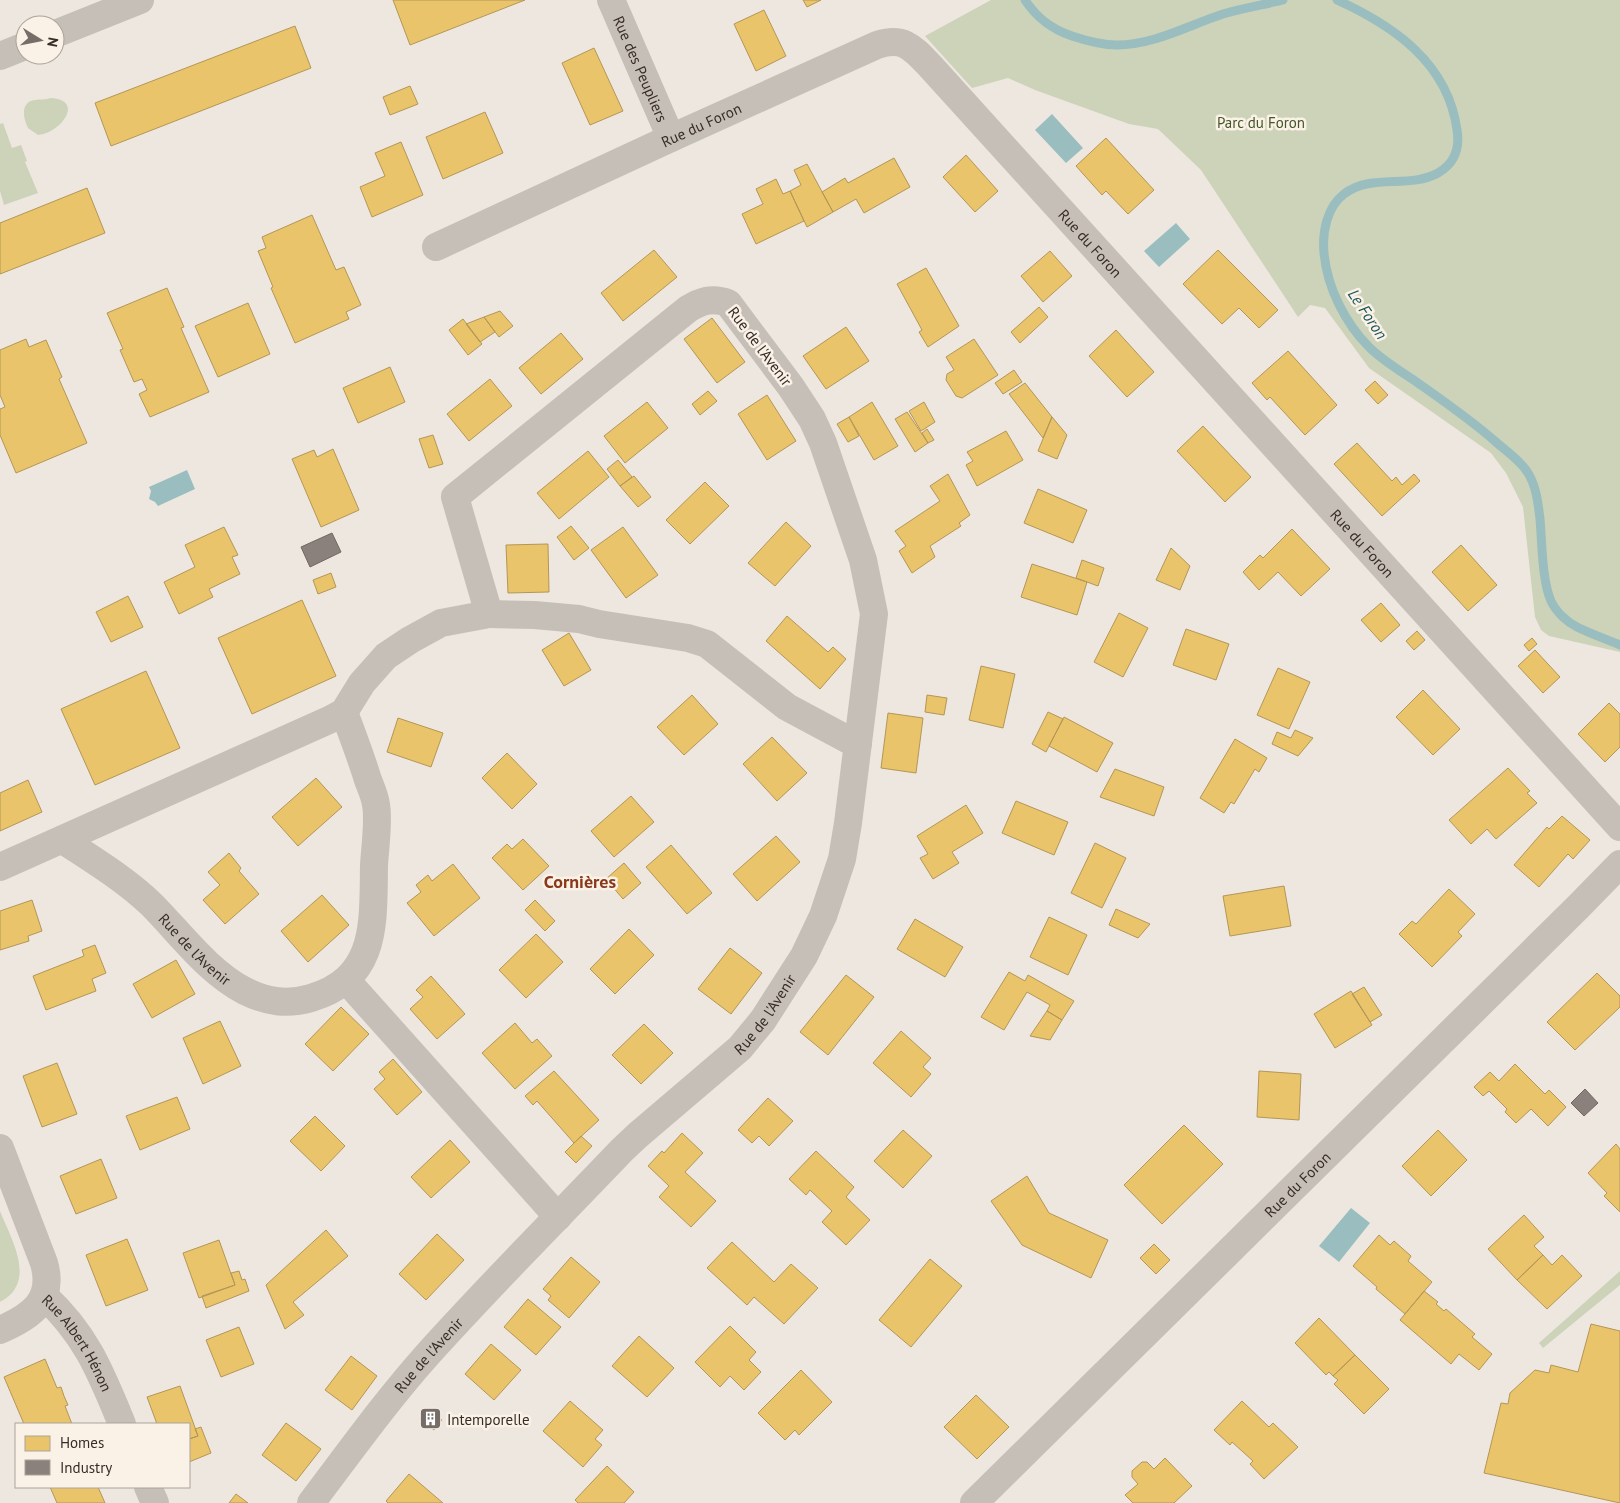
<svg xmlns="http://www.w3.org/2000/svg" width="1620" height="1503" viewBox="0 0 1620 1503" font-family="'PT Sans',sans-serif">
	<rect width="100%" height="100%" fill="#ede7e0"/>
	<path fill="#cdd3b9" d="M991,0H1620V652L1549,636L1541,630L1535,617L1523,507L1506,473L1491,453L1369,368L1325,308L1310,305L1298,317L1201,170L1158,129L1129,124L1035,90L1008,78L972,88L925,36Z
		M51,98C85,100 61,133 38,135L28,128C23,118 20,102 35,100C40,99 45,100 51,98Z
		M3,123L12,148L21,145L27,161L25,162L38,193L4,205L0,191V124Z
		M0,1211C11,1239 38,1282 0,1302Z
		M1620,1271V1285L1543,1348L1539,1343Z"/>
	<path fill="#9abebf" d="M1052,114L1083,148L1066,163L1035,130Z
		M1176,223L1190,239L1159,267L1144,251Z
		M187,470L195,489L158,506L155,502L149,499L151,491L149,487Z
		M1351,1208L1370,1223L1339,1262L1319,1246Z"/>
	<path fill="#e9c46a" stroke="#b49656" d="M393,0H525L410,45Z
		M803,0H821L807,7Z
		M764,10L786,56L756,71L734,24Z
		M295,26L311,68L111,146L95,103Z
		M594,48L623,111L590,125L562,63Z
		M410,86L418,104L390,115L383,97Z
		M485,112L503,153L443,179L426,137Z
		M1106,138L1154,190L1128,214L1106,191L1102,195L1076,166Z
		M401,142L423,195L372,217L360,187L385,176L375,153Z
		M966,155L998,191L975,212L943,177Z
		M894,158L910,187L864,213L856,199L833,212L822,192L845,178L848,183Z
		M807,164L833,212L807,227L790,191L801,185L794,170Z
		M776,179L783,194L790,191L804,221L756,244L742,214L763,204L756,189Z
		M87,188L105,233L0,274V223Z
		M312,215L336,270L344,267L361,305L346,312L349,319L295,343L271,288L273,287L258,251L266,248L262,237Z
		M654,250L677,277L623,321L601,293Z
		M1218,250L1278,310L1259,328L1239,308L1222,324L1183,284Z
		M1050,251L1072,276L1043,302L1021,276Z
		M926,268L959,326L928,347L919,332L922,330L897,284Z
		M167,288L184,327L181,328L209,392L150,417L139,394L147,390L142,379L134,382L120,350L123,349L107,313Z
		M248,303L270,354L218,377L195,326Z
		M1039,307L1048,317L1020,343L1011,332Z
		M500,311L513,326L499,337L484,317Z
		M484,317L495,332L480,342L466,324Z
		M712,318L745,362L717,383L684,339Z
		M463,319L482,344L468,355L449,330Z
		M846,327L869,361L826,389L803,356Z
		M1116,330L1154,372L1127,397L1089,356Z
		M561,333L583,359L541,394L519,368Z
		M26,339L29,347L46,340L62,377L59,379L87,443L16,473L0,435V409L5,407L0,395V350Z
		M974,339L998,375L962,398L956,396L946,380L947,374L954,370L946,357Z
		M1288,351L1337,405L1305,435L1270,397L1267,400L1252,383Z
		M390,367L405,402L358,423L343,388Z
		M1014,370L1022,382L1003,394L995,383Z
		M490,379L512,406L469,441L447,414Z
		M1375,381L1388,395L1378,404L1365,390Z
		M1025,383L1052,417L1043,438L1009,394Z
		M708,391L717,401L700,415L692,404Z
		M767,395L796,441L767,460L738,414Z
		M647,402L668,428L625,463L604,436Z
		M872,402L898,446L874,460L849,417Z
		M924,402L935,422L921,431L909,411Z
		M907,412L928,443L915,452L895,419Z
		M849,417L859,436L848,442L837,424Z
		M1052,417L1067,435L1057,459L1038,451Z
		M1203,426L1251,477L1225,502L1177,451Z
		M927,429L934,440L928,443L922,433Z
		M1006,431L1023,460L977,486L966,465L973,461L967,452Z
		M433,435L443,464L429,468L419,439Z
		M1357,443L1392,481L1396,477L1402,485L1414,474L1420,481L1382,516L1334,464Z
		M333,449L359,510L321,527L292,459L314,450L317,457Z
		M588,451L609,477L559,519L537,493Z
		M618,460L632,477L620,486L607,469Z
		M948,474L970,515L959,523L961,526L930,546L935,557L912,573L899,551L906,546L895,531L940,501L930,486Z
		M634,476L651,497L638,507L620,486Z
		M705,482L729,506L690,544L666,520Z
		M1038,489L1087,510L1073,543L1024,523Z
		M786,522L811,546L775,586L748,563Z
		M571,526L589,548L574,560L557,537Z
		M224,527L238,555L232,557L240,574L209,589L213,597L179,614L164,582L195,567L185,545Z
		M623,527L658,575L626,598L591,550Z
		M1292,529L1330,569L1301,596L1278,572L1259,590L1243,572L1260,555L1263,558Z
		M548,544L549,592L508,593L506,545Z
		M1461,545L1497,585L1468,611L1432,572Z
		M1171,548L1190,566L1180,590L1156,580Z
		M1082,560L1104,568L1098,586L1076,578Z
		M1032,564L1087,582L1077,615L1021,597Z
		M331,573L336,587L318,594L313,580Z
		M128,596L143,627L111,642L96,612Z
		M302,600L336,676L252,714L218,638Z
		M1381,603L1400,625L1381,642L1361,620Z
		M1119,613L1148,628L1123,677L1094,662Z
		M787,616L828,652L833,647L846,659L820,689L766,641Z
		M1186,629L1229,644L1216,680L1173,665Z
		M1417,631L1425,640L1414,650L1406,641Z
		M569,633L591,670L564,686L542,650Z
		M1532,638L1537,644L1529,651L1524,645Z
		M1535,650L1560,677L1543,693L1518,666Z
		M981,666L1015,674L1003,728L969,720Z
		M1278,668L1310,682L1289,729L1257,715Z
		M146,671L180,748L95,785L61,709Z
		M1423,690L1460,729L1433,755L1396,717Z
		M692,695L718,724L684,755L657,727Z
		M927,695L947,698L944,715L925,712Z
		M1609,703L1620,714V747L1605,762L1578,734Z
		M1048,712L1063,719L1046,752L1032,744Z
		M888,713L923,718L916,773L881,768Z
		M1064,717L1113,743L1097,772L1049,746Z
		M398,718L443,733L431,767L387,752Z
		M1295,730L1313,738L1298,756L1272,744L1277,732L1291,738Z
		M772,737L807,773L777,801L743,764Z
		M1235,739L1267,758L1259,772L1255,769L1234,804L1231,802L1224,813L1200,798Z
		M507,753L537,784L512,809L482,778Z
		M1508,768L1530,791L1527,793L1537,803L1496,839L1487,829L1471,844L1449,820Z
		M1115,769L1164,787L1154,816L1100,797Z
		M316,778L342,807L298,846L272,817Z
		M28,780L42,812L0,831V793Z
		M631,796L654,822L614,857L591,831Z
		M1016,801L1068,822L1054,855L1002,833Z
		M966,805L983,833L952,852L959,863L933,879L920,858L928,854L917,836Z
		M1562,816L1590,840L1573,859L1568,854L1539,887L1514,865L1547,827L1549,829Z
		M776,836L800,862L757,901L733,874Z
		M523,839L549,866L523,890L492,858L507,844L512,849Z
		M1095,843L1126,858L1102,908L1071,893Z
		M671,845L712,893L687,914L646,867Z
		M229,853L241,868L239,871L259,894L225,924L203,900L220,885L208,872Z
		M624,863L641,883L623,899L606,879Z
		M453,864L480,898L434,936L407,903L421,892L416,885L428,875L432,881Z
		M1284,886L1291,926L1230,936L1223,896Z
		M1449,889L1475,914L1458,932L1462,936L1432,967L1399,934L1412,921L1416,924Z
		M322,895L349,925L308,962L281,931Z
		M32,900L42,931L28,936L29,941L0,950V911Z
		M535,900L555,921L545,931L525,910Z
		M1116,909L1150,924L1138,938L1109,925Z
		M1049,917L1087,935L1068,975L1030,957Z
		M915,919L963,947L945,977L897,949Z
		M629,929L654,955L615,994L590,969Z
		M536,934L563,962L526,998L499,970Z
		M95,945L106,973L92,979L96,991L46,1010L33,976L84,956L82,950Z
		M730,948L762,973L731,1014L698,989Z
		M176,960L195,994L152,1018L133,984Z
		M1009,972L1025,981L1028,975L1074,1001L1062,1020L1047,1011L1050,1005L1027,992L1004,1030L981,1017Z
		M1597,973L1620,996V1007L1575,1050L1547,1022Z
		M846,975L874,997L828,1055L800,1032Z
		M431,976L465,1014L437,1039L410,1009L423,997L416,990Z
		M1364,987L1382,1015L1370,1022L1352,994Z
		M1351,991L1372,1025L1335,1048L1314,1014Z
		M341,1007L369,1034L333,1071L305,1044Z
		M1047,1011L1062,1020L1050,1040L1030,1036Z
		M220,1021L241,1066L203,1084L183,1038Z
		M515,1023L532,1043L537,1039L552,1056L515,1089L482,1053Z
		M644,1024L673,1053L641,1084L612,1055Z
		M901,1031L931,1058L923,1067L931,1074L911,1097L873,1063Z
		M393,1059L422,1092L397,1115L374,1089L385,1079L379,1072Z
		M57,1063L77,1114L42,1127L23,1076Z
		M1515,1064L1545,1094L1549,1090L1566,1107L1548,1126L1531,1109L1516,1123L1505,1112L1507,1109L1489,1091L1483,1096L1474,1087L1490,1072L1499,1081Z
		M554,1071L599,1120L574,1143L537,1101L533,1105L525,1096Z
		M1259,1071L1301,1074L1299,1120L1257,1117Z
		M177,1097L190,1129L140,1150L126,1116Z
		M768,1098L793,1121L769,1146L759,1136L752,1143L738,1130Z
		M315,1116L345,1146L321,1171L290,1141Z
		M1184,1125L1223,1164L1162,1224L1124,1185Z
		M903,1130L932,1156L903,1188L874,1161Z
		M1438,1130L1467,1160L1431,1196L1402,1166Z
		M682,1133L703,1153L685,1172L716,1201L691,1227L659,1197L669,1186L648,1166L662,1151L664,1153Z
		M581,1136L592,1146L576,1163L565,1152Z
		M450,1140L470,1162L431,1198L411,1177Z
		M1616,1144L1620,1149V1212L1604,1196L1607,1193L1588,1173Z
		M816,1151L854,1187L846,1197L870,1220L846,1245L822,1222L832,1211L810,1190L806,1195L789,1179Z
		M101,1159L117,1198L76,1214L60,1176Z
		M1027,1176L1049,1213L1108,1240L1091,1278L1022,1245L991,1201Z
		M1524,1215L1544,1237L1534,1246L1543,1255L1517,1280L1488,1249Z
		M326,1230L348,1256L293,1302L304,1315L285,1329L266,1285Z
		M437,1234L464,1260L426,1300L399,1274Z
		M1379,1235L1390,1245L1394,1241L1411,1256L1408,1261L1432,1282L1405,1314L1376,1289L1377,1287L1353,1266Z
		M127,1239L148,1290L106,1306L86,1255Z
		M219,1240L235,1285L199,1298L183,1253Z
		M732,1242L774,1282L791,1264L818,1288L784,1324L754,1297L747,1305L707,1268Z
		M1154,1244L1170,1260L1156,1274L1140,1258Z
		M1543,1255L1552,1265L1562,1255L1582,1276L1547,1309L1517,1280Z
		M571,1257L600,1282L569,1318L548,1300L551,1296L543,1289Z
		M930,1259L962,1286L911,1347L879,1320Z
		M239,1271L242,1280L245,1279L249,1291L206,1308L202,1296L235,1285L231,1273Z
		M1424,1291L1438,1302L1436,1304L1444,1311L1446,1309L1475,1334L1472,1337L1492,1354L1479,1370L1459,1354L1451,1364L1400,1320Z
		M528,1299L561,1327L536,1355L504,1327Z
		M1319,1318L1355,1355L1333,1376L1329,1372L1326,1375L1295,1343Z
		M1591,1324L1620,1331V1503L1484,1473L1501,1403L1508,1404L1510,1393L1535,1370L1549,1373L1551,1365L1578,1372Z
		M730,1326L756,1352L749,1360L761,1372L744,1390L730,1376L720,1387L695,1362Z
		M239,1327L254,1364L221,1377L206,1340Z
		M639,1336L674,1368L647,1397L612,1366Z
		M491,1344L521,1370L494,1400L465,1374Z
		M1355,1355L1389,1389L1364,1414L1334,1384L1338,1380L1333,1376Z
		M351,1356L377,1376L352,1410L325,1390Z
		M45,1359L57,1388L61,1387L64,1396L68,1405L65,1406L72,1424H24L4,1377Z
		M801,1370L832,1402L799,1435L795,1430L785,1440L758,1413Z
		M180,1386L198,1436L189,1439V1424H157L147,1397Z
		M976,1395L1009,1427L977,1459L944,1427Z
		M570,1401L603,1430L595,1439L602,1445L583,1467L543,1431Z
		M1242,1401L1269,1427L1273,1423L1298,1447L1264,1479L1250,1464L1253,1461L1232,1442L1230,1445L1214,1430Z
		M428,1409L442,1420L434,1430L420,1419Z
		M286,1423L321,1449L296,1481L262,1455Z
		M201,1427L211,1453L189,1462V1439L198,1436L195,1429Z
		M1165,1458L1192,1486L1174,1503H1133L1125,1495L1138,1484L1132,1477V1471L1142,1462H1147L1154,1469Z
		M607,1466L634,1492L624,1503H578L575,1500Z
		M409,1474L443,1503H388L386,1501Z
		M50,1487H98L105,1503H57Z
		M236,1494L248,1503H229Z"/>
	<path fill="#8a817c" stroke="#716862" d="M332,533L341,552L310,567L301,547Z
		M1585,1089L1598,1103L1584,1116L1571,1103Z"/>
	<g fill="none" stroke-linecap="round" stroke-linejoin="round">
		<path stroke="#9abebf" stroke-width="9" d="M1025,0C1037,18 1051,29 1072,36C1087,41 1102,45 1117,45C1154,45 1189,25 1223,14C1243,8 1263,5 1283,0
			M1337,0C1394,26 1448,63 1457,130C1460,148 1455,163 1438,173C1409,189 1371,173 1344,194C1327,207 1322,232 1324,253C1327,287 1345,323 1369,347C1383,361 1402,372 1418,383C1445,402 1471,420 1496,442C1506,451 1518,459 1526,470C1536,484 1538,502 1540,519C1542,542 1542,581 1551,601C1556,612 1567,622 1577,627C1591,634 1606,639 1620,645"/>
		<g stroke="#c6bfb8" stroke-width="28">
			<path id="s1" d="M611,0L671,138"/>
			<path d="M55,34L140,0"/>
			<path d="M0,56L25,46"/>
			<path id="s2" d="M436,247L671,138L877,45C904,36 913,48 931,67L1620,827"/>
			<path id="s3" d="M63,840C93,860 125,879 151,904C181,934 207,971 245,991C267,1002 287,1005 311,998C378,978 373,923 374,865C375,848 379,820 376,805C375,796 371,788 368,780C361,757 352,734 344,712"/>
			<path d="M0,867L329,720L344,712L362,683L386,656L410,640L441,623L489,614"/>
			<path d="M347,981L558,1217"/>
			<path id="s4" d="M311,1503C349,1453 386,1401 428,1354C491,1284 557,1218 622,1150L638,1135L740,1048L763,1020L804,956L823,916L842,859L848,823L874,614L863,560L823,443L812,419L791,387L728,303C712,297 701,301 688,309L455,497L489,614L534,615L579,619L599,624L688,638L707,644L787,707L858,745"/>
			<path id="s5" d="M974,1503L1578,907L1620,864"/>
		</g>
		<g stroke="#c6bfb8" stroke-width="28">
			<path d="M0,1148L44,1263C55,1301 30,1317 0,1330"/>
			<path id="s6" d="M44,1296C86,1334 101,1373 122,1424"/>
			<path d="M148,1487L155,1503"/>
		</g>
	</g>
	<defs>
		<symbol id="building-square" viewBox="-11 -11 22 22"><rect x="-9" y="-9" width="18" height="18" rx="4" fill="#776d68" stroke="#faf2e7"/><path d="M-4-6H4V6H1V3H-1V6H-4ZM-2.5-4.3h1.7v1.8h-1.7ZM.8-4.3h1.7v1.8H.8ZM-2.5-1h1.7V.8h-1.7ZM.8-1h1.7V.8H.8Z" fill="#fff"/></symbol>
	</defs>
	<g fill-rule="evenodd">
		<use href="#building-square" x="418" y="1406" width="25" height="25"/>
	</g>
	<g text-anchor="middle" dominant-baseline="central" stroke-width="5" stroke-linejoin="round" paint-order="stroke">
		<g font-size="15" fill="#372c27" stroke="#faf2e7">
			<text stroke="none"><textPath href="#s1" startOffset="75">Rue des Peupliers</textPath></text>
			<text stroke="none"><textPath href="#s2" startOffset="292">Rue du Foron</textPath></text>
			<text stroke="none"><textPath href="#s2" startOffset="786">Rue du Foron</textPath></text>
			<text transform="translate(760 346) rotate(53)">Rue de l'Avenir</text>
			<text stroke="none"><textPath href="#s2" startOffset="1191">Rue du Foron</textPath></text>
			<text stroke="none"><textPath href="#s3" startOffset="172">Rue de l'Avenir</textPath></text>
			<text stroke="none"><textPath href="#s4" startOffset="669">Rue de l'Avenir</textPath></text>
			<text stroke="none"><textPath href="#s5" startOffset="454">Rue du Foron</textPath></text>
			<text stroke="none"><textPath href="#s6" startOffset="58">Rue Albert Hénon</textPath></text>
			<text stroke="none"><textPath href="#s4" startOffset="189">Rue de l'Avenir</textPath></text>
		</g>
		<g font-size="15" fill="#445629" stroke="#faf2e7">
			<text x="1261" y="122">Parc du Foron</text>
		</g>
		<g font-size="15" fill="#372c27" stroke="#faf2e7" text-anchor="start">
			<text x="447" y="1419">Intemporelle</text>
		</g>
		<g font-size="16" font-style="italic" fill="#1a545a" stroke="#faf2e7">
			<text transform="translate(1368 314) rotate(56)">Le Foron</text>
		</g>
		<g font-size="18" font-weight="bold" fill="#8a3a1c" stroke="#faf2e7">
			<text x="580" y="881">Cornières</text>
		</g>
	</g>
	<rect x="15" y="1423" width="175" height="65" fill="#faf2e7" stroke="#aca39a"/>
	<rect x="25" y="1436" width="25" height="15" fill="#e9c46a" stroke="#aca39a"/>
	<text x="60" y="1448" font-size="15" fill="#372c27">Homes</text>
	<rect x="25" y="1460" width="25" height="15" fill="#8a817c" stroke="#aca39a"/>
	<text x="60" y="1473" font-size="15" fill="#372c27">Industry</text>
	<g transform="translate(40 40) rotate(100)"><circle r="24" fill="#faf2e7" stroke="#aca39a"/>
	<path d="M0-4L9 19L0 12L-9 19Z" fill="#776d68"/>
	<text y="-8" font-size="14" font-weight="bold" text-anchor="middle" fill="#372c27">N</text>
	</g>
</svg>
